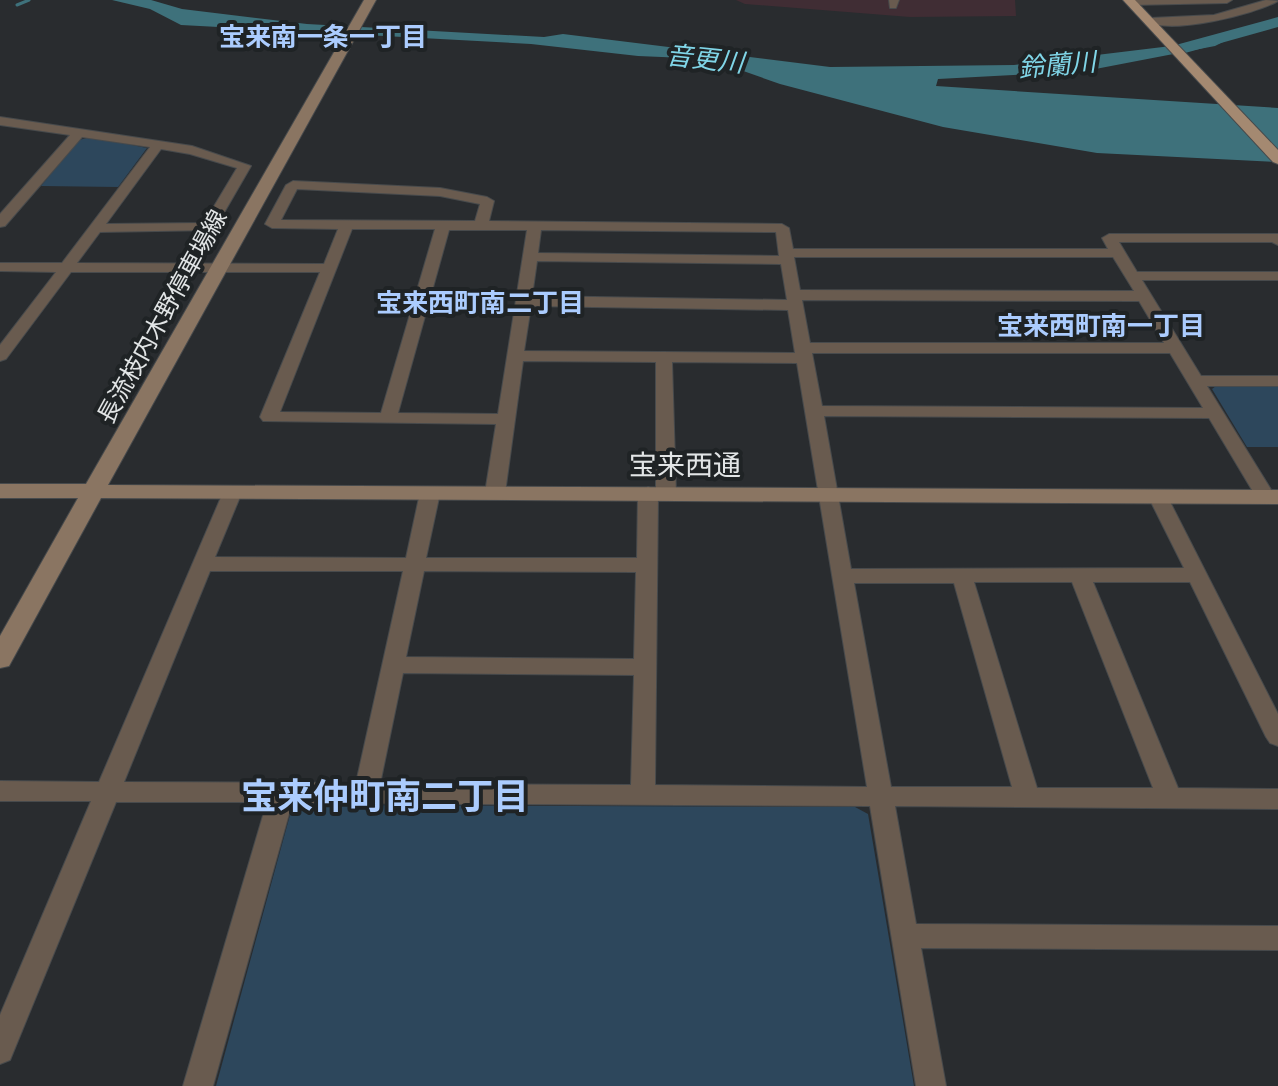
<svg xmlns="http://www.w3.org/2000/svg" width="1278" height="1086" viewBox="0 0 1278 1086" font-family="'Open Sans','Noto Sans JP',sans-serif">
	<rect width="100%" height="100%" fill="#292c2f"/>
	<path fill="#402d34" d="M736,0H1015L1016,16L910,17L745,4Z"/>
	<path fill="#2d475c" d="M91,137L147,148L118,187L41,186L79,140Z
		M1216,386L1278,387V447H1247L1212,389Z
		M306,805L855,807L868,814L914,1086H216L290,815Z"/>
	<path fill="#3e717b" d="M112,0H151L182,9L307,24L544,37L563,34L830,67L1014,65L1229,39L1215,46L1085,71L938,79L936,86L1278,108V162L1097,153L943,127L780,84L709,59L638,56L531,44L181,25L150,9Z"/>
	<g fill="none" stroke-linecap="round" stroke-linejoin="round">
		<path stroke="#3e717b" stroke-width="3" d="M17,5L29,0"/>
		<path fill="#3e717b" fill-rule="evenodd" d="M1278,17V27L1178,55L1169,50L1172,46Z"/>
		<defs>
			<path id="street" d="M889,0H899L896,8H890Z
				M1127,0H1232L1227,3L1131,5Z
				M1266,0L1278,1C1253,15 1170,35 1146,21L1151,18L1214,15Z
				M0,117L192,146L251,166L214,230L100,232L77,263L324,264L338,229L272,228L265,224L286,185L293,181L440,188L487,197L494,201L489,221L782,224L789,228L793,249H1108L1102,238L1109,234H1278V245L1272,242H1119L1137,272H1278V280H1142L1201,376H1278V386H1207L1275,496L1272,500H1258L1209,418L824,416L851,569L1184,568L1148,496L1158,490L1165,492L1278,714V746L1270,743L1266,737L1190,582H1093L1178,788L1278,789V809L895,806L916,924L1278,926V950L921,948L946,1086H916L870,806L292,803L213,1086H183L267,802H116L10,1060L0,1064V1015L91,801H0V781L99,782L225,488L232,486L242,492L215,557L406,558L420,493L430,487L440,493L426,558H637L638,493L648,487L656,491V362L523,361L505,493L495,499L485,493L496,424L263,421L260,417L320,272H71L6,359L0,361V345L56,272L0,271V263H62L150,147L82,137L5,226L0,227V214L70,135L0,125ZM161,149L190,154L237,168L204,223L106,224ZM297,189L440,196L480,204L475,221L281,220ZM352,229H435L381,413L280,412ZM449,230H527L498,414L398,413ZM541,230L776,232L779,256L538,253ZM794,257H1113L1134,291L800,290ZM537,261L781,264L787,300L532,296ZM802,300L1139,301L1164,343H810ZM531,306L788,310L795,353L524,351ZM812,353H1170L1203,408L822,406ZM672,362L797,363L867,787L655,785L658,496L666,500L676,494ZM210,571H403L356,783L124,782ZM424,571L636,572L634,659L406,657ZM974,582H1072L1153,788H1037ZM854,583H954L1012,787H891ZM403,673L634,675L631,785L380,784Z"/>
			<path id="secondary" d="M364,0H376L108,485L1278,490V504L101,498L9,666L0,668V636L78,498H0V484H86Z"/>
			<path id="primary" d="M1123,0H1135L1278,150V164L1273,162Z"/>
		</defs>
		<use href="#street" stroke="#474a4c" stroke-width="2"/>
		<use href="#secondary" stroke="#474a4c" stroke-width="2"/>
		<use href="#primary" stroke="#474a4c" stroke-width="2"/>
		<use href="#street" fill="#695b4f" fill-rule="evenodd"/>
		<use href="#secondary" fill="#8a7562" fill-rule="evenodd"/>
		<use href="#primary" fill="#a48971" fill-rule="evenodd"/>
	</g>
	<g text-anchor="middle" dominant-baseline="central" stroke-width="8" stroke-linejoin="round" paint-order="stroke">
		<g font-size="24" fill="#e2e5e6" stroke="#1f2325">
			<text transform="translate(161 316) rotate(-61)">長流枝内木野停車場線</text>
		</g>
		<g font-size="26" font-weight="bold" fill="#abccfe" stroke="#1f2325">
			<text x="323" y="36">宝来南一条一丁目</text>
			<text x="480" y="302">宝来西町南二丁目</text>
			<text x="1101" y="325">宝来西町南一丁目</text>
		</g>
		<g font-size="26" font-style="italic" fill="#80d6e8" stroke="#1f2325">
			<text transform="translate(705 58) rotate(6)">音更川</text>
			<text transform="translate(1057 64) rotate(-5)">鈴蘭川</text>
		</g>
		<g font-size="28" fill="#e2e5e6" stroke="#1f2325">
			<text x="685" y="464">宝来西通</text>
		</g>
		<g font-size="36" font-weight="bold" fill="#abccfe" stroke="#1f2325">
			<text x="385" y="795">宝来仲町南二丁目</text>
		</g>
	</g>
</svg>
